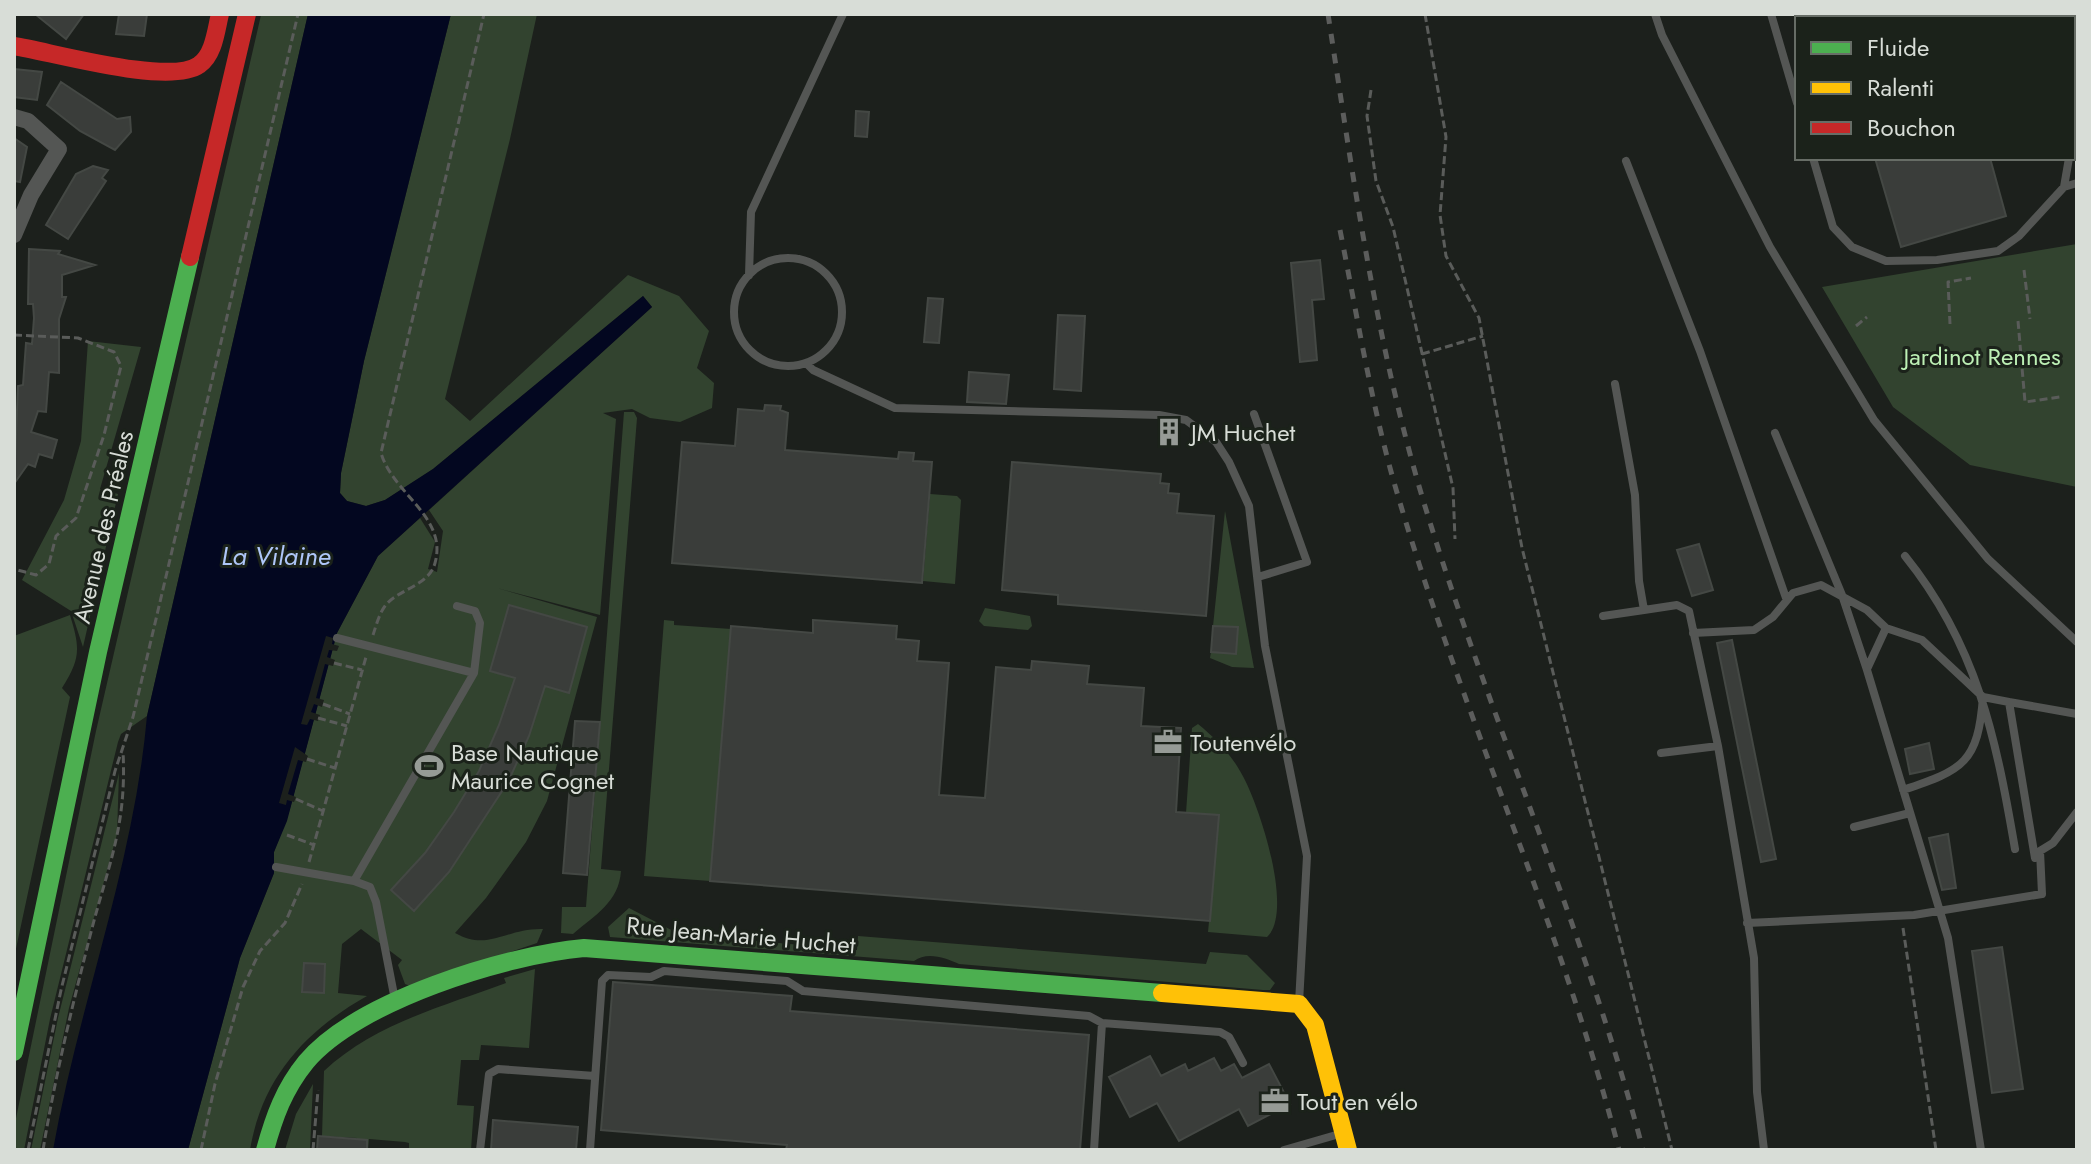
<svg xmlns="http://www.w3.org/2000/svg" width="2091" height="1164" viewBox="0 0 2091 1164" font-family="Jost,sans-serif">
	<rect width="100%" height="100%" fill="#1c201c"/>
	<path fill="#32432f" d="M308,14L147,716L121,734L118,742L50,1019L24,1150H14V1128L96,731L261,15Z
		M451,14H537L510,139L445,399L470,421L628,275L679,296L709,331L697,368L714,383L712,408L680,422L650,418L632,409L603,413L616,419L600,615L497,588L597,617L547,801L526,842L486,898L455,933C489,952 505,928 543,929L537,943L410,986L405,984L398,965L402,960L361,929L342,944L338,993L367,996C305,1031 262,1078 250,1150H188L240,958L274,873V852L289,812L337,633L378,556L420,518L435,542L428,569L437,572L443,531L429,510L652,307L643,296L433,469L385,500L366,506L347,501L340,493L341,473L364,361Z
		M2077,244V487L1970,465L1893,407L1822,287Z
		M88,341L141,347L100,489L118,494L83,647L71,611L22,580L64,500L81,441Z
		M624,412H634L637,418L601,869L621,871C619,902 595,915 573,934L561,933L562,907H586Z
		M930,494L957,496L961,500L955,584L923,581Z
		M1225,511L1254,668L1232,667L1210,658L1211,652L1235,654L1237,628L1213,626Z
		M985,608L1030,616L1032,626L1028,630L984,626L979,621Z
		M70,615C80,648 81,658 62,688L70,697L14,958V636Z
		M664,620L674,621V625L731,629L710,881L644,876Z
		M1198,724C1214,737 1230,753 1240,771C1258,800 1295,911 1267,937L1208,932L1219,816L1186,813L1192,728Z
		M119,773L117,834L69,1008L40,1150H31L58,1018Z
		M629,908L679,934L857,950L858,936L1206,964L1210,952L1247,955L1275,983L1270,990H1263L959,964C946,958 927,951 914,961L610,937L608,927Z
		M535,969L529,1048L481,1045L479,1060H461L457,1105L474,1106L471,1150H409V1143L405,1142L369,1139L368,1150H357V1138L322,1136L324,1071C374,1024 444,1006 506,983L504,978Z
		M313,1084L310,1150H285L296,1114Z"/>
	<path fill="#030720" d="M308,14H451L364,361L341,473L340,493L347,501L366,506L385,500L433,469L643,296L652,307L378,556L337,633L287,821L274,852V873L240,958L188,1150H53C79,1004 134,864 147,716Z"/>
	<path fill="#1c201c" d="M326,636L333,638L332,644L339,646L337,651L329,650L327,657L335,660L333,666L325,664L316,698L324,700L322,707L314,704L311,712L320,715L318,721L310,719L307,725L301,724Z
		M295,747L308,756L306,762L298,760L288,794L296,797L294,802L287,800L286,805L279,803Z"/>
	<path fill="#3a3d3a" stroke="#444844" stroke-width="2" d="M35,14H84L66,39Z
		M119,14H147L144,36L116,34Z
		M14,69L42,72L37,100L14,97Z
		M61,82L117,119L130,117L131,132L115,150L80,131L47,105Z
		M856,111L869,112L867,137L855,136Z
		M14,138L27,147L20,182L14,181Z
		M1875,158H1990L2006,216L1901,247Z
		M93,166L108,170L102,178L106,181L68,239L46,225L76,174Z
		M29,249L60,251L58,254L95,265L62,275V297H66L59,319V373L49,372L46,412L38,411L31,432L57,440L52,458L39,454L35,467L28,464L14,484L18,386L23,385L26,343L32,344L34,318L33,304H28Z
		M1320,260L1324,299L1312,300L1317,360L1300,362L1291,263Z
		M928,298L943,299L939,343L924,342Z
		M1058,315L1085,316L1081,391L1054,389Z
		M969,372L1009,375L1006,404L967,402Z
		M765,405L781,406L780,410L788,413L785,450L898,459L899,452L914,453L913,461L932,462L922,583L672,563L682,442L735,446L738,409L764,411Z
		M1012,462L1161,474L1160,483L1169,484L1168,493L1179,494L1177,513L1214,516L1206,616L1058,604V595L1002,590Z
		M1699,544L1713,590L1692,596L1677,550Z
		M509,605L587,627L569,693L545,686L529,736L508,782L449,872L414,911L391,890L425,853L454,812L479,771L499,725L515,678L490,671Z
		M813,620L897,626L896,639L919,641L917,661L949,663L939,795L985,798L996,667L1031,670L1032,661L1089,666L1087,684L1144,688L1141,726L1181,728L1176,812L1219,815L1210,921L710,881L731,626L813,633Z
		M1213,626L1238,627L1236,654L1211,652Z
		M1732,640L1776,859L1761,862L1717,643Z
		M575,721L600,722L587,875L563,873Z
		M1929,743L1934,769L1910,774L1905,749Z
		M1948,834L1956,888L1942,890L1929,838Z
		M2002,947L2023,1089L1992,1093L1972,951Z
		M304,963L325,964L324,993L302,992Z
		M613,982L792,996L790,1011L1089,1035L1080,1150H786L787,1145L601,1130Z
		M1150,1056L1161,1076L1185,1064L1188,1071L1214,1058L1221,1071L1234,1064L1242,1078L1269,1064L1290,1104L1248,1126L1239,1109L1179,1141L1157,1103L1130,1117L1109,1077Z
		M493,1120L578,1127L576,1150H491Z
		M318,1136L367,1140V1150H317Z"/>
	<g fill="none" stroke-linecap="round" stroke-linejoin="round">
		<path stroke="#5a5c5a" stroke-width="3" stroke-dasharray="8 4" stroke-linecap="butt" d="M1425,14L1446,137L1440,215L1446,256L1479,318L1522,548L1672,1150
			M1371,90L1367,116L1376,181L1393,227L1453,488L1455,539
			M2024,270L2030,319
			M2018,321L2025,402L2060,397
			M1950,324L1948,282L1971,278
			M1856,326L1867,317
			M14,335L78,338L114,352L121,366L104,435L76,518L56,536L49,564L36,575L14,569
			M1422,354L1483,336
			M373,635C376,626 379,614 385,606C398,589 429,586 435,563C448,517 393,494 381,453L484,14
			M334,663L362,670
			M323,704L350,714
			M318,718L347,726
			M307,759L335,768
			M296,799L323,811
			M287,835L314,845
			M309,862L366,657
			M1903,928L1936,1150
			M28,1150L61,990L115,771L133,717L298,14
			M43,1150C55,1077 72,1007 90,936C108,865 127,827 123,751
			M201,1150L215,1084L243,987L260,951L285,923L302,884
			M313,1150L318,1090"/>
		<path stroke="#545654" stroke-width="8" d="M1655,14L1662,35L1770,247L1874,420L1988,559L2077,642
			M1771,14L1797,103
			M2021,14L2023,18
			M2059,14L2060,18
			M2073,62L2077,76
			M1813,158L1833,227L1852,247L1886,261L1937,260L1998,251L2019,236L2064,187L2069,158
			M1626,161L1700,351L1786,598
			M2064,187L2077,183
			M734 312a54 54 0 1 1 108 0a54 54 0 1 1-108 0Z
			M749,275L751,212L843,14
			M807,364L813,370L895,408L1159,415L1186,420L1216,442L1229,462L1249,506L1265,646L1307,856L1299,1003
			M1615,384L1635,495L1639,581L1644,610L1677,605L1689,611L1718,746L1754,958L1757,1092L1764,1150
			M1254,414L1307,562L1258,577
			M1775,433L1842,595L1867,670L1948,938L1981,1150
			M1905,556C1977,645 1996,738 2015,849
			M1603,616L1644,610
			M1693,633L1754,630L1773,617L1793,593L1821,585L1867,610L1886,628
			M337,638L474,673
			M1867,669L1886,628L1922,640L1983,697
			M1661,753L1718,746
			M1903,790C1964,770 1978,762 1983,697L2009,702
			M1854,827L1910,813
			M2035,858L2009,702L2077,714
			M276,867L354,881
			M1747,923L1914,915L2042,894L2040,851L2053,843L2077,812
			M395,1000L376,902L370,887L354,881L474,673L480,623L475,611L457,606
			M480,1150L489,1074L498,1069L595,1076
			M590,1150L602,981L608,975L651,977L664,971L787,981L803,991L1089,1016L1102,1023L1220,1032L1229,1037L1243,1063
			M1094,1150L1102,1023
			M1284,1150L1343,1133"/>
		<path stroke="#545654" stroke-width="16" d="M14,117L28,121L59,149L31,195L14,235"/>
		<path stroke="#4caf50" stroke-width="18" d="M14,1052L98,652L190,257
			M265,1150C274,1117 284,1089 306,1062C357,1001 506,955 584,948L1162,993"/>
		<path stroke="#ffc107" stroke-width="18" d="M1162,993L1299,1004L1315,1025L1348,1150"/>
		<path stroke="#c62828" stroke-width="18" d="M14,46C52,52 169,86 199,65C214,55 216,30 220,14
			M190,257L247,14"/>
		<path stroke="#5c5d5c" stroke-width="5" stroke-dasharray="10 10" stroke-linecap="butt" d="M1328,14C1354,183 1377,352 1428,516C1494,730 1586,933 1643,1150
			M1340,230C1358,320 1372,409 1398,496C1463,717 1562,927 1619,1150"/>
	</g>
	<defs>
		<symbol id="building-bare" viewBox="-9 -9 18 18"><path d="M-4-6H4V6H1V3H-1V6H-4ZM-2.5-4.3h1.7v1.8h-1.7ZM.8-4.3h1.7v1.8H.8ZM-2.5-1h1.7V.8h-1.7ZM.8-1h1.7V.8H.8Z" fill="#969b96" stroke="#1b221a" stroke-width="2.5" paint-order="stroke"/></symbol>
		<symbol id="office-bare" viewBox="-9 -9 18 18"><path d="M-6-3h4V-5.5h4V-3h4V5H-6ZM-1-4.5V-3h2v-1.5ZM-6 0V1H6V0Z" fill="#969b96" stroke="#1b221a" stroke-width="2.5" paint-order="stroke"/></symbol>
		<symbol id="stadium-bare" viewBox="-9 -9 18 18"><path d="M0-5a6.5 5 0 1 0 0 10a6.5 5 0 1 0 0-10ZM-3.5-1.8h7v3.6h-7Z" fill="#969b96" stroke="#1b221a" stroke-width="2.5" paint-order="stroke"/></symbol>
	</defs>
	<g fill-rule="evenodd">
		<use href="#building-bare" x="1149" y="412" width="40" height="40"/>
		<use href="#office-bare" x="1148" y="722" width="40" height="40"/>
		<use href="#stadium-bare" x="409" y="746" width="40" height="40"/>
		<use href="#office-bare" x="1255" y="1081" width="40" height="40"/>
	</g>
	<g text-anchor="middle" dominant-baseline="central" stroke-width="6" stroke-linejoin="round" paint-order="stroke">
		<g font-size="24" fill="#bdf0b5" stroke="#1b221a">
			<text x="1982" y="356">Jardinot Rennes</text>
		</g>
		<g font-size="24" fill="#d8ddd7" stroke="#1b221a" text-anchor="start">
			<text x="1191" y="432">JM Huchet</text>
			<text x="1190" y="742">Toutenvélo</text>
			<text x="451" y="752">Base Nautique<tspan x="451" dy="28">Maurice Cognet</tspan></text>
			<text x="1297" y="1101">Tout en vélo</text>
		</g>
		<g font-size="24" fill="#d8ddd7" stroke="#1b221a">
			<text transform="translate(103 527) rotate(-77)">Avenue des Préales</text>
			<text transform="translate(741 935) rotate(5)">Rue Jean-Marie Huchet</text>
		</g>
		<g font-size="26" font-style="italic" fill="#afc6f8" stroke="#1b221a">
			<text x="276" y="556">La Vilaine</text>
		</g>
	</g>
	<rect width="2091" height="1164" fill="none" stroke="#d8ddd7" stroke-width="32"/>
	<rect x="1795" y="16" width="280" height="144" fill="#1b221a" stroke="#676d66" stroke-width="2"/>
	<rect x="1811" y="42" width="40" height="12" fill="#4caf50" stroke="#676d66" stroke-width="2"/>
	<text x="1867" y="56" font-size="24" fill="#d8ddd7">Fluide</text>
	<rect x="1811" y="82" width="40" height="12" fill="#ffc107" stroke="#676d66" stroke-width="2"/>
	<text x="1867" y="96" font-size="24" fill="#d8ddd7">Ralenti</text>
	<rect x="1811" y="122" width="40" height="12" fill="#c62828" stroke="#676d66" stroke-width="2"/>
	<text x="1867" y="136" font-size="24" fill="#d8ddd7">Bouchon</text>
</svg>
